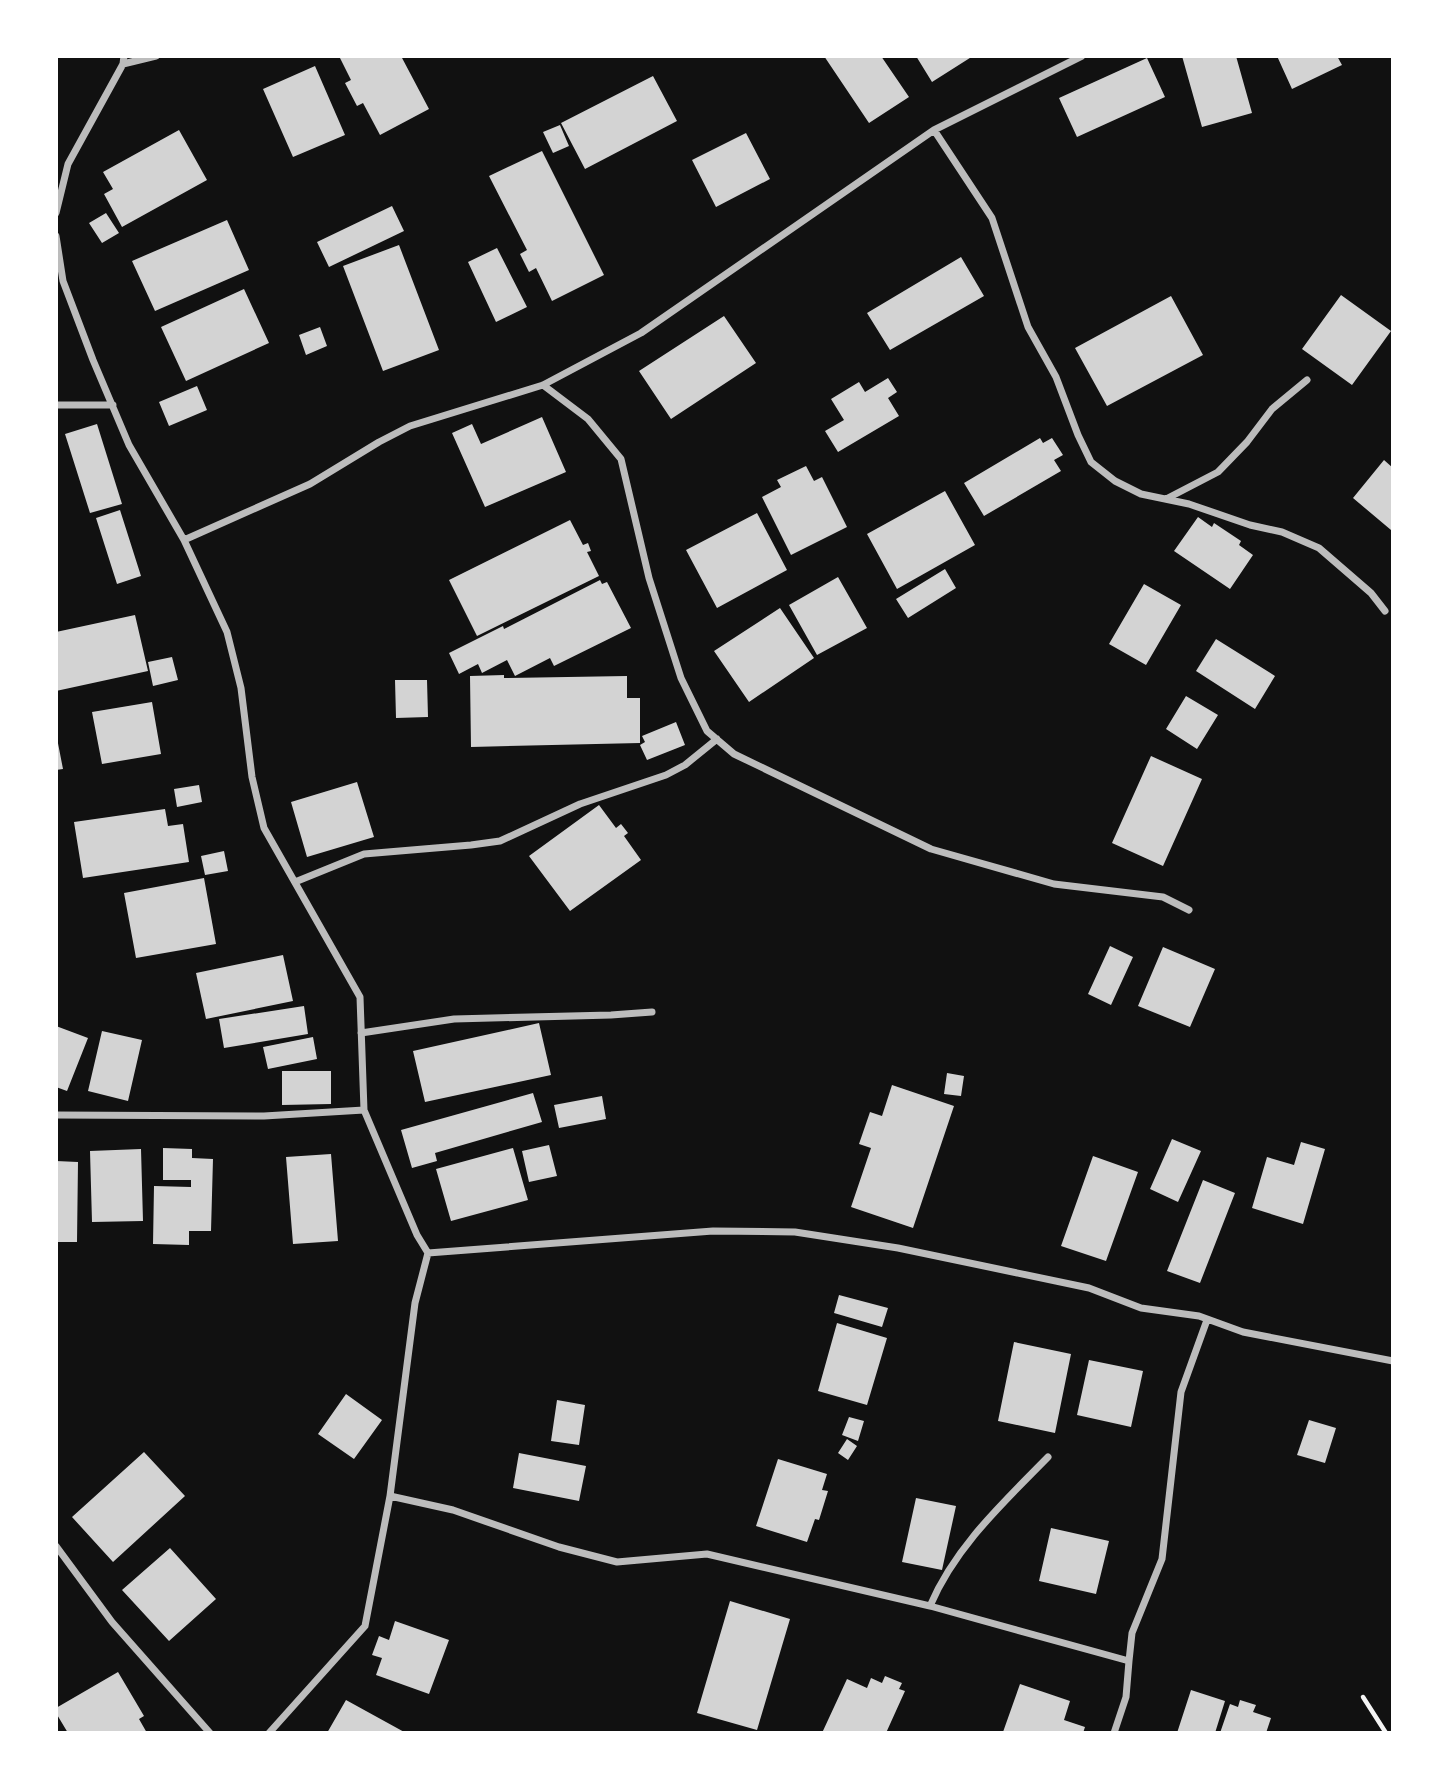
<svg xmlns="http://www.w3.org/2000/svg" width="1449" height="1789" viewBox="0 0 1449 1789" font-family="'DM Sans',sans-serif">
	<rect width="100%" height="100%" fill="#111"/>
	<path fill="#d3d3d3" d="M339,56H401L429,109L380,135L363,103L357,106L345,83L351,80Z
		M824,56H881L909,97L869,123Z
		M916,56H973L932,82Z
		M1182,56H1236L1252,113L1202,127Z
		M1277,56H1337L1342,65L1292,89Z
		M1147,58L1165,97L1077,137L1059,98Z
		M315,66L345,135L293,157L263,89Z
		M653,76L677,121L585,169L561,123Z
		M560,125L569,146L553,153L543,132Z
		M179,130L207,180L122,227L104,194L113,189L103,172Z
		M746,133L770,179L716,207L692,160Z
		M542,151L604,275L552,301L536,268L529,272L520,254L527,250L489,176Z
		M392,206L404,231L329,267L317,242Z
		M106,213L119,233L102,243L89,223Z
		M227,220L249,270L155,311L132,261Z
		M399,245L439,350L383,371L343,266Z
		M497,248L527,307L496,322L468,262Z
		M961,257L984,296L890,350L867,313Z
		M244,289L269,343L186,381L161,327Z
		M1341,295L1391,331L1352,385L1302,349Z
		M1171,296L1203,355L1107,406L1075,348Z
		M724,316L756,363L671,419L639,371Z
		M320,327L327,346L306,355L299,335Z
		M888,378L897,392L888,398L899,416L838,452L825,431L844,420L831,399L859,382L865,392Z
		M197,386L207,410L169,426L159,402Z
		M542,417L566,472L485,507L452,433L472,424L481,444Z
		M97,424L122,504L90,513L65,434Z
		M1040,438L1043,443L1052,438L1063,455L1054,460L1061,471L984,516L964,483Z
		M1384,460L1393,468V527L1391,530L1353,498Z
		M806,466L814,481L822,477L847,527L791,555L762,497L781,487L777,480Z
		M945,491L975,545L897,589L867,534Z
		M120,510L141,576L117,584L96,518Z
		M757,513L787,570L717,608L686,550Z
		M1198,517L1212,527L1214,523L1241,541L1239,545L1253,555L1230,589L1174,551Z
		M570,520L583,545L588,543L591,551L587,552L599,576L477,636L449,580Z
		M945,569L956,588L908,618L896,599Z
		M838,577L867,628L817,655L789,605Z
		M600,580L602,584L607,582L631,628L554,666L550,658L515,676L507,660L482,673L478,664L459,674L449,653L503,626L504,629Z
		M1144,584L1181,605L1146,665L1109,644Z
		M780,608L814,658L749,702L714,651Z
		M135,615L148,671L56,691V632Z
		M1216,639L1275,676L1255,709L1196,671Z
		M172,657L178,680L153,686L148,662Z
		M504,675V678L627,676V698H640V743L471,747L470,676Z
		M395,680H427L428,717L396,718Z
		M1186,696L1218,715L1197,749L1166,729Z
		M152,702L161,754L102,764L92,712Z
		M676,722L685,745L647,760L640,745L645,742L642,736Z
		M56,733L63,769L56,770Z
		M1151,756L1202,779L1163,866L1112,843Z
		M357,782L374,837L307,857L291,802Z
		M199,785L202,802L177,807L174,789Z
		M599,805L616,828L621,824L628,833L624,836L641,860L570,911L529,856Z
		M165,809L168,826L183,824L189,862L83,878L74,822Z
		M224,851L228,871L205,875L201,856Z
		M204,878L216,944L136,958L124,893Z
		M1110,946L1133,957L1111,1005L1088,994Z
		M1163,947L1215,969L1190,1027L1138,1006Z
		M283,955L293,1001L206,1019L196,973Z
		M304,1006L308,1034L224,1048L219,1019Z
		M539,1023L551,1075L425,1102L413,1051Z
		M56,1026L88,1038L67,1091L56,1087Z
		M102,1031L142,1040L128,1101L88,1091Z
		M313,1037L317,1059L268,1069L263,1047Z
		M282,1071H331V1104L282,1105Z
		M947,1073L964,1076L961,1096L944,1094Z
		M892,1085L954,1106L913,1228L851,1207L871,1148L859,1144L870,1112L882,1116Z
		M533,1093L542,1122L435,1153L437,1161L412,1168L401,1130Z
		M602,1096L606,1119L559,1128L554,1105Z
		M1172,1139L1201,1151L1178,1202L1150,1189Z
		M1301,1142L1325,1149L1303,1224L1252,1208L1267,1157L1294,1165Z
		M549,1145L557,1176L529,1182L522,1151Z
		M163,1148L192,1149V1158L213,1159L211,1231H189V1245L153,1244L154,1186L191,1187V1180H163Z
		M513,1148L528,1200L451,1221L436,1169Z
		M141,1149L143,1221L92,1222L90,1151Z
		M331,1154L338,1241L293,1244L286,1157Z
		M1093,1156L1138,1172L1106,1261L1061,1246Z
		M56,1161L78,1162L77,1242H56Z
		M1203,1180L1235,1193L1200,1283L1167,1271Z
		M839,1295L888,1308L882,1327L834,1313Z
		M837,1323L887,1338L867,1405L818,1391Z
		M1014,1342L1071,1354L1055,1433L998,1421Z
		M1089,1360L1143,1371L1131,1427L1077,1415Z
		M346,1394L382,1420L354,1459L318,1434Z
		M557,1400L585,1405L579,1445L551,1441Z
		M849,1417L864,1421L858,1441L842,1435Z
		M1309,1420L1336,1428L1325,1463L1297,1455Z
		M847,1439L857,1446L848,1460L838,1453Z
		M144,1452L185,1496L113,1562L72,1517Z
		M519,1453L586,1466L579,1501L513,1488Z
		M778,1459L827,1474L822,1490L828,1491L819,1520L815,1519L807,1542L756,1526Z
		M916,1498L956,1506L942,1570L902,1562Z
		M1051,1528L1109,1541L1096,1594L1039,1581Z
		M170,1548L216,1599L169,1641L122,1590Z
		M730,1601L790,1619L757,1730L697,1713Z
		M395,1621L449,1640L429,1694L376,1675L382,1658L372,1655L379,1636L389,1640Z
		M118,1672L144,1716L139,1719L147,1733H68L56,1713V1708Z
		M885,1676L902,1683L899,1689L905,1691L886,1733H822L847,1679L867,1688L871,1678L882,1683Z
		M1020,1684L1070,1701L1064,1720L1085,1727L1083,1733L1003,1732Z
		M1191,1690L1225,1701L1215,1733H1177Z
		M346,1700L406,1733H327Z
		M1240,1700L1256,1705L1253,1712L1271,1718L1266,1733H1220L1230,1704L1238,1707Z"/>
	<g fill="none" stroke-linecap="round" stroke-linejoin="round">
		<path stroke="#f5f5f5" stroke-width="4.5" d="M1363,1697L1386,1733"/>
		<path stroke="#bcbcbc" stroke-width="7" d="M123,64L156,56
			M934,130L992,218L1028,327L1056,377L1078,435L1091,462L1115,481L1141,494L1189,504L1250,525L1282,532L1319,548L1371,593L1385,611
			M56,213L68,164L123,64L124,56
			M56,236L63,281L93,360L129,445L184,540L227,632L241,688L252,777L264,828L360,997L364,1110L417,1235L428,1253L415,1303L390,1496L365,1626L269,1733
			M543,385L588,419L621,459L649,578L681,678L707,731L734,754L931,849L1054,884L1163,897L1189,910
			M56,405H113
			M1166,499L1218,472L1247,442L1272,409L1307,380
			M184,540L310,484L379,442L410,426L543,385L641,333L934,130L1082,56
			M295,882L364,854L471,845L500,841L580,804L666,775L685,765L717,739
			M361,1033L454,1019L611,1015L652,1012
			M56,1115L264,1116L364,1110
			M428,1253L713,1231L795,1232L898,1248L1089,1288L1141,1308L1199,1316L1243,1332L1393,1361
			M390,1496L453,1510L559,1547L617,1562L707,1554L930,1606L1129,1661L1126,1697L1114,1733
			M56,1546L112,1622L210,1733
			M930,1606C955,1547 1003,1503 1048,1457
			M1129,1661L1132,1633L1162,1559L1181,1392L1207,1320"/>
	</g>
	<rect width="1449" height="1789" fill="none" stroke="#ffffff" stroke-width="116"/>
</svg>
